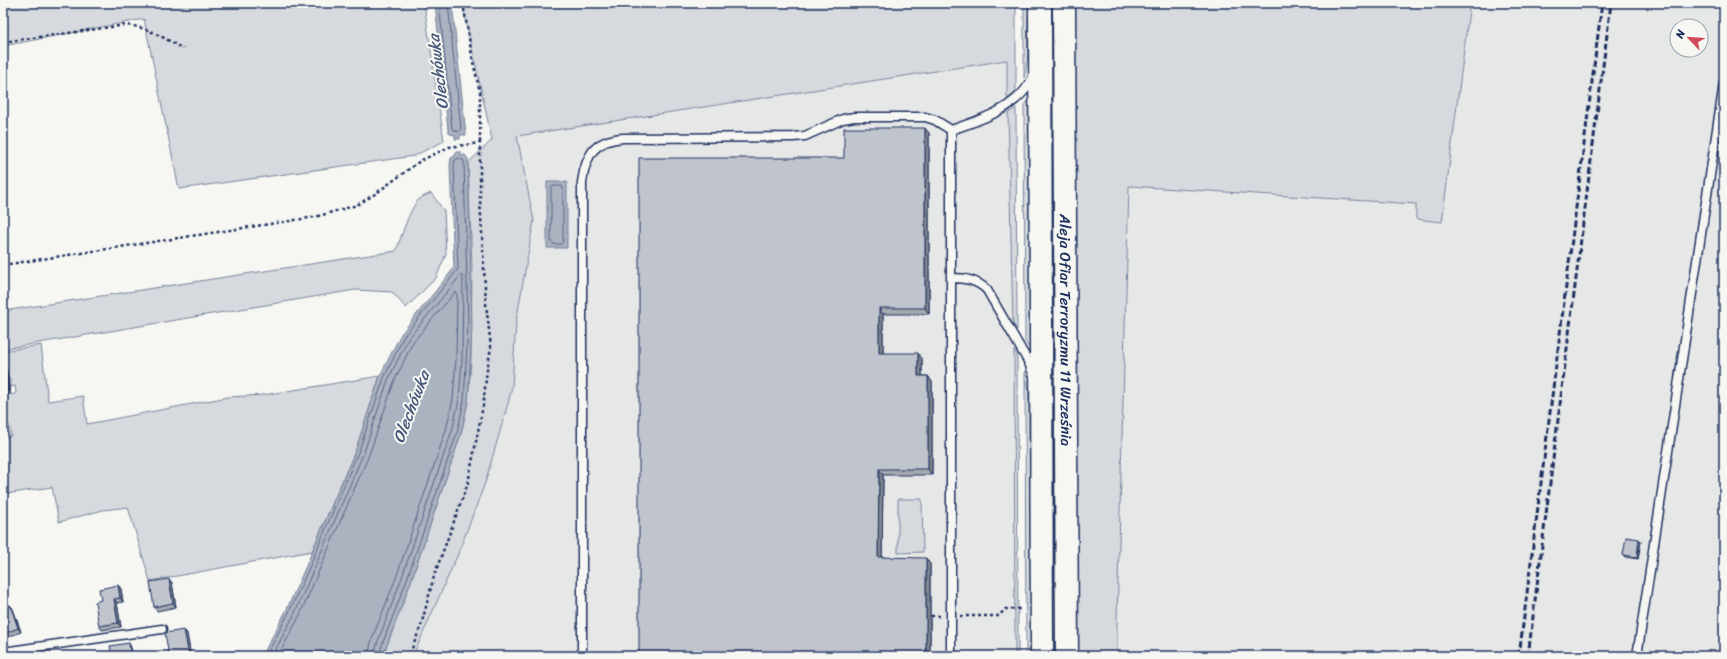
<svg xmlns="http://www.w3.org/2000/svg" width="1727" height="659" viewBox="0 0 1727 659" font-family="Sriracha,sans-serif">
	<rect width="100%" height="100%" fill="#f6f6f2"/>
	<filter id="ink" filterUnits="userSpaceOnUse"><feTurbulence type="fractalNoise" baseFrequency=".025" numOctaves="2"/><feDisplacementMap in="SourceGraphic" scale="8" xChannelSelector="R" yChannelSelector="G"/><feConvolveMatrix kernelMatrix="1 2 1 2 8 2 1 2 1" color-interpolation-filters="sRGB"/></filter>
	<g filter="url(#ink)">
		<path fill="#e6e7e7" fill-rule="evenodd" d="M1470,3H1724V656H1117V619L1129,186L1416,204L1441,222ZM1677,26H1701V50H1677Z
			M1008,60L1014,350L1015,656H413L458,554L485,483L512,387L516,322L533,234V209L517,136Z"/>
		<path fill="#d6d9dd" stroke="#78849e" d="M3,3H424L444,141L414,156L179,189L144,19L3,46Z
			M462,3H1016V92L1007,99V60L517,136L534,221L516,322L512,386L509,400L485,483L458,554L413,656H383L410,584L461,434L468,402L471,360L472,265L468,163L492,140Z
			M1024,3H1030C1025,27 1031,58 1024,78Z
			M1047,3H1057L1059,656H1050Z
			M1073,3H1470L1442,222L1416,219V204L1129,186L1117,619V656H1075Z
			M1032,100L1034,355L1025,342L1024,104Z
			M1016,108L1017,330L1013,324L1008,113Z
			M431,193L444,211L446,254L436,278L406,308L392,292L355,290L3,349V311L396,251C401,238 409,209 419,199C422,197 427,195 431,193Z
			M41,345L48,401L83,396L87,424L228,397L263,395L380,376L356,449L312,551L150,581L128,507L103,510L59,522L52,487L5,494L3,485V438L11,436L9,425H3V397L4,395L15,394L16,392L15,386L10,387V379L8,378L6,366H5L3,351Z
			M1014,350L1017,355L1018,656H1015Z
			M1025,371C1033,396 1026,429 1031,456L1034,656H1026Z
			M898,499H922L923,552L898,553Z"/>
		<path fill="#abb2c0" stroke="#717e99" d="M435,3H452L466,135H460V139H455V135L450,134L448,130Z
			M456,152H461V155H465L468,159L472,327L468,402L461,434L410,584L383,656H262L286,611L306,566L356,449L380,376L401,334L454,268L450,165L451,158L455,156Z
			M547,182H567V248H547Z"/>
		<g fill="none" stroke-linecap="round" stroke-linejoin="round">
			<path stroke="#556385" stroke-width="1" d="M439,3L452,129L458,132L461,129L448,3
				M553,186H562L563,188V242L561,244H553L551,242V188Z
				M266,656L289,612L309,568L359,450L384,378L404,336L458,269L454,165L455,160L459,158L464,161L468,327L464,401L457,433L406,582L383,642L379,656
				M272,656L294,615L314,569L364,452L388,380L408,339L461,275L463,277L462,360L459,400L452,431L401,580L378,641L374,656
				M278,656L299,617L369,455L394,382L413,342L455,292L457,294L456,359L453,399L446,430L396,578L372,639L368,656"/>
			<defs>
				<path id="lane" d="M951,278C965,278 977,280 987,290L1029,363L1034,376
					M3,652L162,629
					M582,656V182C586,155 594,140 623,138L793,137L805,136L843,119L854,117H925L935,120L951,130C981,120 1019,108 1033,77
					M951,656V130
					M1637,656L1724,83"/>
				<g id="secondary">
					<path d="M1040,3L1042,656"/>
					<path id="s1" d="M1064,3L1067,656"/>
				</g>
			</defs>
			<use href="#lane" stroke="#1b2f5e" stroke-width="11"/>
			<use href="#secondary" stroke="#1b2f5e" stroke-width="25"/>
			<path stroke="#1b2f5e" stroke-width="2.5" stroke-dasharray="3 3" stroke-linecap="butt" d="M463,3L473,62L480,92V143
				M3,42L126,25C148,27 164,38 183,49
				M3,265L315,217L357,205L375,194L420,161L449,147L480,143V199L486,304L491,347L487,370L483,406L468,483L434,576L421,626L409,656
				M931,616H943
				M960,616H999L1005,609H1020"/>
			<use href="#lane" stroke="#f6f6f2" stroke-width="8"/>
			<use href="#secondary" stroke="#f6f6f2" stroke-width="22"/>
			<path stroke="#1b2f5e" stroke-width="3" stroke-dasharray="6 3" stroke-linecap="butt" d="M1519,656L1602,3
				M1528,656L1611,3"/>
		</g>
		<path fill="#a5a9b0" stroke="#1b2f5e" d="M929,133V314H883V353L922,359V376H928L932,382V475H883L882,557L930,564V656H639Z
			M3,360L4,364L6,367L10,394L3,395Z
			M1641,541L1638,559L1625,557L1623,555Z
			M169,579L172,583L176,607L157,611L154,607Z
			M118,585L121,589L123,602L117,603L121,627L102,630L99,626L101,600Z
			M10,605L13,609L21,632L3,639V607Z"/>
		<path fill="#868990" stroke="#1b2f5e" d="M925,128L929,133V314L925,308Z
			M879,308L883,314V359L879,353Z
			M918,353L922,359V382L918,376Z
			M3,360L4,364L6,367L10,394L7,390L3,366Z
			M928,376L932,382V475L928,469Z
			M879,469L883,475L882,563L878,557Z
			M1639,539L1641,541L1638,559L1637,557Z
			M926,558L930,564V656H926Z
			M169,579L172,583L176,607L173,603Z
			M118,585L121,589L123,602L120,598Z
			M114,599L117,603L121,627L118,623Z
			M10,605L13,609L21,632L18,628Z
			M184,630L187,633L191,656H189Z
			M129,643L131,647L133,656H131Z"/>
		<path fill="#c0c4cd" stroke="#1b2f5e" d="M844,128H925V308H879V353H918V376H928V469H879L878,557L926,558V656H639V158H844Z
			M3,363L7,390L3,391Z
			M1626,537L1639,539L1637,557L1623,555Z
			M169,579L173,603L154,607L150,582Z
			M118,585L120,598L114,599L118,623L99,626L95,602L101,600L99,589Z
			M10,605L18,628L3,634V607Z
			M184,630L189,656H169L165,633Z
			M129,643L131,656H112L110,646Z"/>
	</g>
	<g text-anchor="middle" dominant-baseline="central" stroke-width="4" stroke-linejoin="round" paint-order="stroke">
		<g font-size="15" fill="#1b2f5e" stroke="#f6f6f2">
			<text stroke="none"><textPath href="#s1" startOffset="327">Aleja Ofiar Terroryzmu 11 Września</textPath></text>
		</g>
		<g font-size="16" font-style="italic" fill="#46567b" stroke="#f6f6f2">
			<text transform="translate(438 72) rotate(-97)">Olechówka</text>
			<text transform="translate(411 407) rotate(-69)">Olechówka</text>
		</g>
	</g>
	<rect width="1727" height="659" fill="none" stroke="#f6f6f2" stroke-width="16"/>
	<rect x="8" y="8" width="1711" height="643" fill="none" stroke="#1b2f5e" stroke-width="1.5" filter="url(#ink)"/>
	<g transform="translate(1689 38) rotate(295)"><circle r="19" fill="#f6f6f2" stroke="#9ea6b7"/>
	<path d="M0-3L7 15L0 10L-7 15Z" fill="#d1495b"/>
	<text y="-6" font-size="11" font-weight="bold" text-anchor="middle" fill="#1b2f5e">N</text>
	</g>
</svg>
